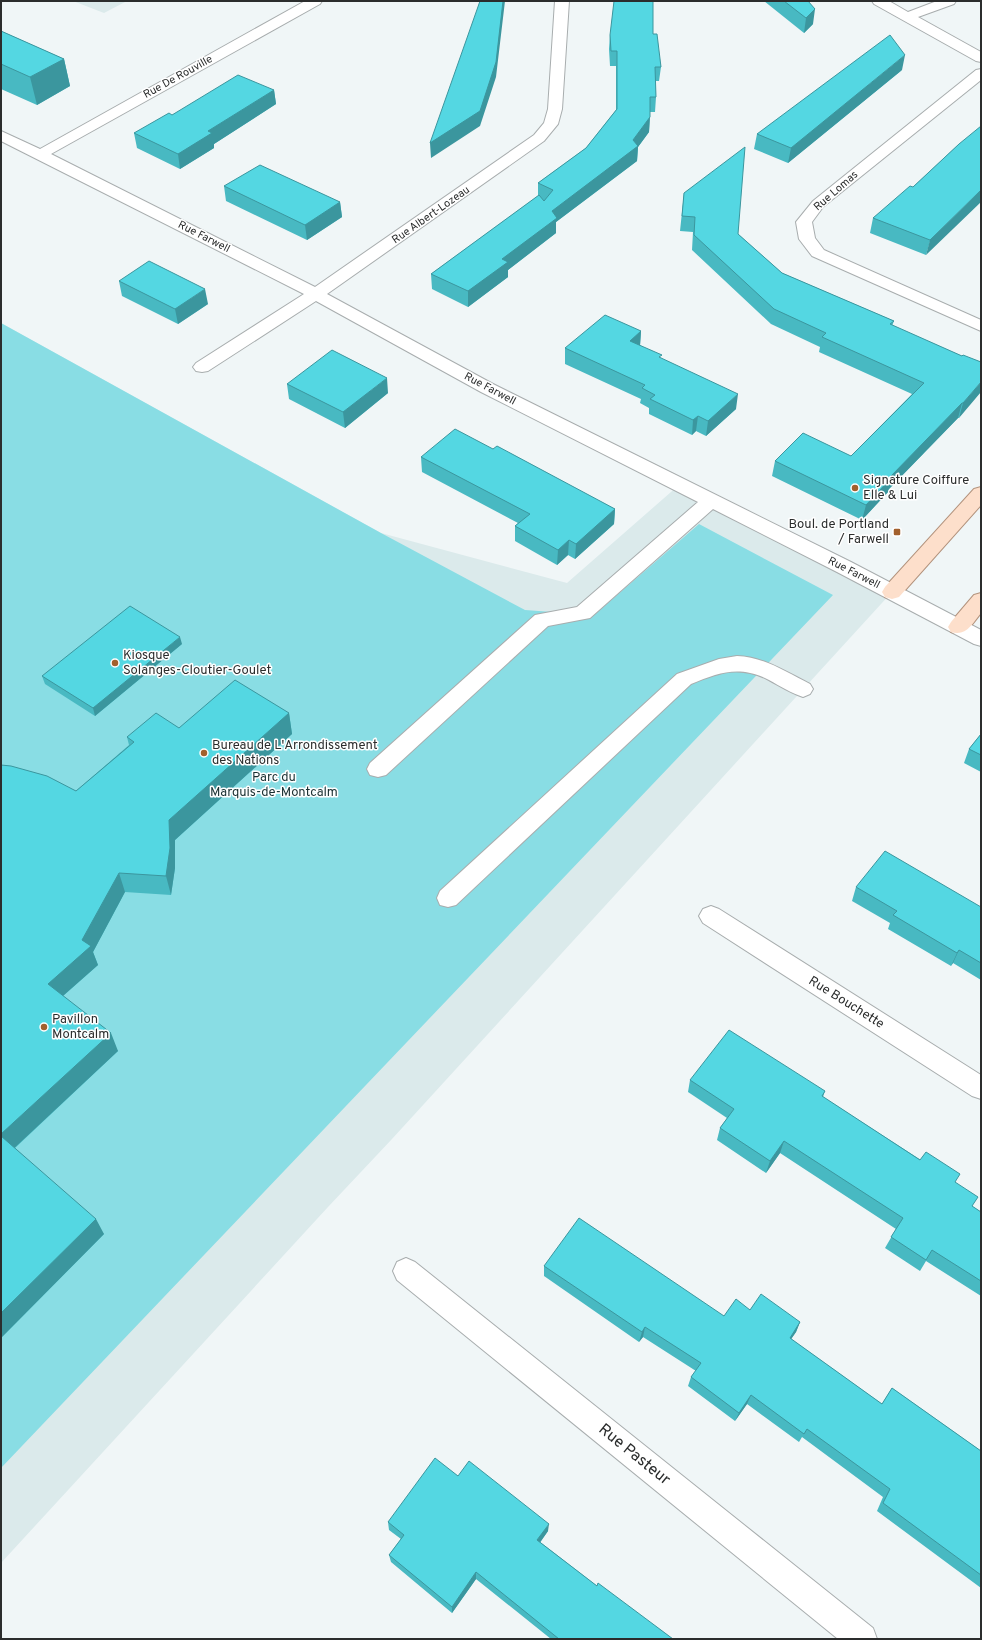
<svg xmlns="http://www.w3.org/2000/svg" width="982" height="1640" viewBox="0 0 982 1640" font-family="Overpass,sans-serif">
	<rect width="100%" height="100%" fill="#f0f6f7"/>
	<path fill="#dbeaeb" d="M73,1H127L104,13Z
		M1,323L381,533L567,583L679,485L892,592L392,1139L328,1207L1,1563Z"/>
	<path fill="#89dde4" d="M1,323L381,533L525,610L594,615L699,524L833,595L1,1468Z"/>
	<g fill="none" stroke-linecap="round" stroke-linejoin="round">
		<defs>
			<path id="minor" d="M305,1H322L320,4L51,154L315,287L534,135L544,123L548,109L555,1H569L562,109L558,124L544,141L327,294L493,384L851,562L981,630V646L974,644L837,572L713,509L590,618L548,626L386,775L378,777L370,775L367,769L370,763L535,615L577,607L698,502L481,392L316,301L208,371L202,372L196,371L193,367L196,363L304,294L1,141V131L40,149Z
				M872,1H889L908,12L937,1H956L954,4L918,17L981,52V62L976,61L874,4Z
				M981,69V80L823,207L812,222L815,238L824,250L981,320V331L812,256L799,239L796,222L813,201L976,70Z
				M737,656C764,657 786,672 810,684L813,689L810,694L803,697C791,693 780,686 769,680C740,665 720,672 691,684L456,905L448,907L440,905L437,898L440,891L677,674L719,659Z
				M711,906L719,909L981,1075V1099L972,1096L703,923L699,916L703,909Z
				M406,1258L415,1262L873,1628L877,1639H838L397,1280L393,1271L397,1262Z"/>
			<path id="major" d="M981,487V505L899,597L892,599L885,597L882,592L885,587L974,489Z
				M981,593V613C972,624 966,637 951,632L948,627L951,622L974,595Z"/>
		</defs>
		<use href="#minor" stroke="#a8adae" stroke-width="2"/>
		<use href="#major" stroke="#b3937d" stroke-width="2"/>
		<use href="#minor" fill="#fff" fill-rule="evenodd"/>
		<use href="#major" fill="#fddfcb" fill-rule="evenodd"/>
	</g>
	<path fill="#48b9c2" d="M764,1H808L813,24L804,33Z
		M1,31L64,59L70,86L37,105L1,89Z
		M653,34L661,67L659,81H655L656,97L655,112H650L649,132L638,147L637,161L556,222V233L508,270V277L468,307L432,289L431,274L538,196V183L586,148L616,110V66H610L609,49L610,35Z
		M902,70L788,163L754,149L757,134Z
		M274,90L276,104L214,144V148L180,169L137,148L134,133L172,115Z
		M959,144L926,255L870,233L873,218L913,187Z
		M224,186L340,202L342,217L307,240L226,201Z
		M684,193L738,234L782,273L894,321L892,326L962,356L981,362L959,418H958L889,489L888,492L862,520L772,476L775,461L851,456L912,394L819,352L820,347L771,324L692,250L693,232L680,231Z
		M119,281L208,304L178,324L122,296Z
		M641,331L640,345L736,409L706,436L696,431L692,435L649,414V408L640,403L641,399L565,364V348Z
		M287,384L388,393L345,428L289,399Z
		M493,449L615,509L614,524L575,559L568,555L557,565L515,541V526L518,523L422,472L421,457Z
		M182,644L95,716L45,684L42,676Z
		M289,713L292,734L175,840V868L171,895L125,892L93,952L98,965L63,996L118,1051L15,1148L104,1234L1,1338V765L76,791L129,745L127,737L179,728Z
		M981,734V772L964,763L969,749Z
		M856,887L981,907V980L953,963L951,966L888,929L890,923L852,901Z
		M690,1080L825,1091L823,1097L955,1182L972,1206L981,1212V1296L926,1261L920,1271L885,1248L896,1229L780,1153L766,1173L717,1140L720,1128L727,1118L688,1092Z
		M544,1266L724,1316L750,1310L800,1322L796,1332L791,1339L882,1404L892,1388L981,1451V1588L877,1511L883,1497L802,1437L799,1442L747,1404L735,1421L688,1386L691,1377L696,1371L643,1337L639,1342L544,1276Z
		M458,1476L548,1531L540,1542L597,1586L673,1639H551L476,1579L452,1613L391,1562L389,1555L401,1539L389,1530L388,1522Z"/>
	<path fill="#3b969e" d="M503,1H505L496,77L480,126L431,158L430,143Z
		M815,9L813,24L804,33L806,18Z
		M905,55L902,70L788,163L791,148Z
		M64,59L70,86L37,105L30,77Z
		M274,90L276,104L214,144V148L180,169L178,154L208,131Z
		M650,117L649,132L638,147L637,161L556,222V233L508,270V277L468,307V291L552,211L633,140Z
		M981,190V202L926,255L930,240Z
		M340,202L342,217L307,240L305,225Z
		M205,289L208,304L178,324L175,309Z
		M641,331L640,346L630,341Z
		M387,378L388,393L345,428L343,412Z
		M981,382V392L959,418L963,403Z
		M738,394L736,409L706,436L708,421Z
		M962,403L958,418L889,489L888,492L862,520L866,505L891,476Z
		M698,416L696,431L692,435L693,420Z
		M615,509L614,524L575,559L576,544Z
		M569,540L568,555L557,565L558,550Z
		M180,637L182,644L95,716L93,708Z
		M289,713L292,734L175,840V868L171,895L166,876L169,820Z
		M119,873L125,892L93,952L98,965L56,1002L48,984L82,940Z
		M959,950L953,963L951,966L957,953Z
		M111,1033L118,1051L10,1152L1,1136V1134Z
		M784,1141L780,1153L766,1173L770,1161Z
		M96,1219L104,1234L1,1338V1313Z
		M800,1322L796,1332L785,1348L790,1338Z
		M645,1327L643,1337L639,1342L642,1332Z
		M751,1395L747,1404L735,1421L739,1413Z
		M549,1524L548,1531L537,1547V1540Z
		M476,1572V1579L452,1613V1607Z"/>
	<path fill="#54d7e2" stroke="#3b969e" d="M480,1H503L496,62L480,111L430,143Z
		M614,1H653V34H657L661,67H655L656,97H650V117L633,140L638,146L552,211L557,218L502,259L508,262L468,291L431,274L539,195L544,201L553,190L538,183L586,148L617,109V51H611L610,35Z
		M784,1H808L815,9L806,18Z
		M1,31L64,59L30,77L1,64Z
		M890,35L905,55L791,148L757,134Z
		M238,75L274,90L208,131L212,133L178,154L134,133L169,113L172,115Z
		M981,126V190L930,240L873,218L910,186L913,187L959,144Z
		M745,147L738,234L782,273L894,321L890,324L962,356L963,355L981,362V382L963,403H962L891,476L892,477L866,505L775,461L803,433L851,456L924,383L822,337L826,333L774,309L694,235L695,217L682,216L684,193Z
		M260,165L340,202L305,225L224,186Z
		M149,261L205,289L175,309L119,281Z
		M605,315L641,331L630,341L662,355L659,357L738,394L708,421L698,416L693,420L650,399L655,395L642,388L645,385L565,348Z
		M332,350L387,378L343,412L287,384Z
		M455,429L493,449L497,446L615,509L576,544L569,540L558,550L515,526L530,514L421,457Z
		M130,606L180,637L93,708L42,676Z
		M235,680L289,713L169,820L170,848L166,876L119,873L82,940L91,946L48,984L111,1033L1,1134V765L11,766L47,776L76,791L134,742L127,737L156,713L179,728Z
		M981,734V755L969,749Z
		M885,851L981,907V963L959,950L957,953L893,915L897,911L856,887Z
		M729,1030L825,1091L822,1096L920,1160L926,1152L960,1174L955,1182L978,1197L972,1206L981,1212V1281L932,1250L926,1260L891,1237L903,1218L784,1141L770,1161L720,1128L734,1109L690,1080Z
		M1,1136L96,1219L1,1313Z
		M579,1218L724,1316L736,1299L750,1310L761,1294L800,1322L790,1338L882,1404L892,1388L981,1451V1575L883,1503L890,1489L807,1429L804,1434L751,1395L739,1413L691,1377L701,1363L645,1327L642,1332L544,1266Z
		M435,1458L458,1476L469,1461L549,1524L537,1540L597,1586L598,1583L673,1639H559L476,1572L452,1607L389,1555L404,1535L388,1522Z"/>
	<g fill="#a2602d" stroke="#fff" stroke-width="1.5">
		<circle cx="855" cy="488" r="4"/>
		<rect x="893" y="528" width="8" height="8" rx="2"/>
		<circle cx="115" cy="663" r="4"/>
		<circle cx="204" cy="753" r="4"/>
		<circle cx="44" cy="1027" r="4"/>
	</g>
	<g text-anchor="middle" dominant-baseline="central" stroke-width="3" stroke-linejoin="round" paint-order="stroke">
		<g font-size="11" fill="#2b2d2d" stroke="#fff">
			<text transform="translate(178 77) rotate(-29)">Rue De Rouville</text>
			<text transform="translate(836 191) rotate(-41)">Rue Lomas</text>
			<text transform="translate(431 215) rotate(-35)">Rue Albert-Lozeau</text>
			<text transform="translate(204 237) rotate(27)">Rue Farwell</text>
			<text transform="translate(490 389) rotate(28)">Rue Farwell</text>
			<text transform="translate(854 573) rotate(27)">Rue Farwell</text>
		</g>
		<g font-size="13" fill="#2b2d2d" stroke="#fff" text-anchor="start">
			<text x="863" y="481">Signature Coiffure<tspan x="863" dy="15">Elle &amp; Lui</tspan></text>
			<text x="889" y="525" text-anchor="end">Boul. de Portland<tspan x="889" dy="15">/ Farwell</tspan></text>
			<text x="123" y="656">Kiosque<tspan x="123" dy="15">Solanges-Cloutier-Goulet</tspan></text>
			<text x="212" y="746">Bureau de L'Arrondissement<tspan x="212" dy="15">des Nations</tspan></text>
			<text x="52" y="1020">Pavillon<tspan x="52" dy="15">Montcalm</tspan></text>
		</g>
		<g font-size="13" fill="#192f31" stroke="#fff">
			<text x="274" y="778">Parc du<tspan x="274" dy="15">Marquis-de-Montcalm</tspan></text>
		</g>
		<g font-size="13" fill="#2b2d2d" stroke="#fff">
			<text transform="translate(846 1003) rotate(32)">Rue Bouchette</text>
		</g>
		<g font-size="16" fill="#2b2d2d" stroke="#fff">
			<text transform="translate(634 1455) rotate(39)">Rue Pasteur</text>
		</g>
	</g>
	<rect width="982" height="1640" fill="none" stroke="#2b2d2d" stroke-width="4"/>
</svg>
